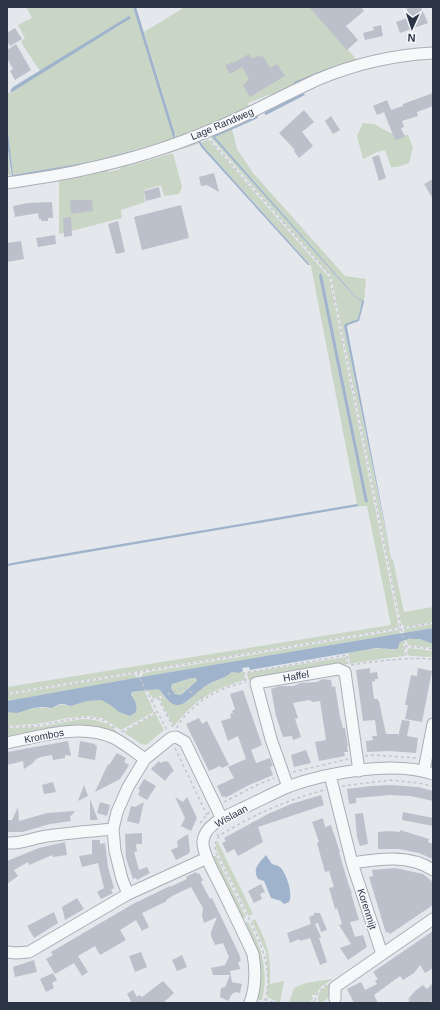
<svg xmlns="http://www.w3.org/2000/svg" width="440" height="1010" viewBox="0 0 440 1010" font-family="Helvetica,sans-serif">
	<rect width="100%" height="100%" fill="#e4e7ec"/>
	<path fill="#c9d6c5" fill-rule="evenodd" d="M26,7H133L174,138L176,136L144,32L185,7H310L357,60L355,62L272,96L271,94L248,103L249,107L192,135L110,160L11,178L7,172V143L11,176L99,161L133,152L168,140L95,161L13,175L7,124V93L12,92L131,16L40,71L21,42L25,38L18,25L32,18Z
		M257,113L259,117L255,116L214,135H213V138L356,298L362,301L358,319L344,326L391,559L393,560L404,612L433,607V622L405,627L401,623L331,276L211,138L210,134Z
		M363,123L374,124L390,133L408,135L413,147L409,163L397,167H391L385,150L377,152L363,159L357,136Z
		M232,129L237,149L253,173L345,276L366,279L364,302L363,300L357,298L215,137Z
		M198,139L200,141L198,142V144L128,165L129,166L173,153L182,187L179,194L164,196L161,185L144,190L145,202L121,210L122,218L59,234V180L32,185L34,182L105,168L109,172L120,169L123,164Z
		M208,139L329,277L399,627L397,628L7,693V687L391,625L367,506H359L357,504L311,266L204,147L201,143ZM319,273H321L322,275L368,502H365Z
		M433,624V628L404,633V629Z
		M399,630L401,634L141,677L143,673Z
		M411,638V639H420L433,644V648L408,645L405,639Z
		M403,641L405,656L387,658L350,664L348,653C364,650 378,646 394,650L397,649L400,642Z
		M409,648L433,651V657L410,656L408,655L407,650Z
		M346,657L347,664L248,680L247,673Z
		M243,671L245,680C211,690 196,699 174,726L173,725L160,700L161,698L164,697C169,702 174,706 181,704C189,703 193,695 199,690C209,682 222,681 232,672L239,673Z
		M134,674L138,678L7,701V695Z
		M191,678H196L197,681L180,695L175,694L171,688L172,684Z
		M156,688L160,690L163,695L153,699L147,689Z
		M144,690L154,712L121,730L102,718L87,716L68,718L37,724L7,726V712C21,713 24,709 36,708C41,707 47,709 52,708C58,707 60,702 67,706C78,704 91,697 102,700C113,703 119,714 130,716L135,713C140,702 132,701 131,693Z
		M155,714L156,715L164,730L146,745L141,744L125,733L126,731Z
		M82,719C95,719 110,722 118,733L117,734L7,739V728L39,727Z
		M217,840L253,914L249,916L217,851L216,847Z
		M214,856H216L246,917L243,918L240,917L211,857Z
		M255,919C268,945 271,955 270,984L284,981L280,1003L267,997L268,981L266,952L252,921Z
		M248,922C262,947 269,972 262,1000H259L257,997L245,926V923Z
		M333,979L322,986L315,995H312V997L314,998L309,1003H304L303,1001H301V1003H289L294,988C307,981 319,981 333,979Z
		M334,980C334,991 330,1001 319,1003C314,992 327,986 334,980Z"/>
	<path fill="#9fb4cc" fill-rule="evenodd" d="M133,7H136L175,134V138L173,137Z
		M129,16L131,18L12,92L10,91L13,87Z
		M353,60V61L294,84V82L321,71Z
		M303,93L305,95L266,115L264,113Z
		M257,116L258,118L215,137L357,298L363,300L364,302L359,321L348,325L347,327L392,561L344,326L345,324L358,319L362,301L356,298L213,138V135H214Z
		M7,124L13,175L95,161L168,141L99,161L12,177L7,143Z
		M200,141L204,147L310,265H308L202,148L198,142Z
		M320,272L322,275L368,502H365L319,276Z
		M357,504L359,506L7,566V564L33,559Z
		M433,628V644L420,639H411V638L400,642C399,644 399,647 397,649C395,650 380,648 376,648L250,670L249,667L242,668L243,671L239,673L232,672C225,679 215,680 207,685C187,698 179,720 160,690L156,689L132,692L131,695C135,701 139,706 135,713L130,716L119,712L109,704L101,700L87,701L70,706L64,704H60L52,708L42,707L33,708L17,713L7,712V701L141,677ZM191,678H196L197,681C191,685 186,692 180,695L175,694L171,688L172,684Z
		M266,855L272,864C275,865 278,865 281,868C287,875 293,894 289,902L284,904L281,901L271,898L264,881L258,879C252,869 259,863 266,855Z"/>
	<path fill="#bbc0ca" d="M309,7H361L364,11L346,26L358,40L347,50Z
		M406,7H421L428,23L400,33L396,22L410,17Z
		M381,25L383,36L365,40L363,33L374,30L373,27Z
		M15,28L22,39L10,46L7,41V33Z
		M16,44L31,70L15,80L10,71L13,69L7,58V50Z
		M249,54L252,59L259,55L260,58L263,56L270,68L277,64L285,76L250,97L243,85L249,79L242,67L230,74L225,66L232,62L233,63Z
		M433,93V106L417,112L418,116L402,121L404,127L401,128L405,137L395,140L384,112L377,115L373,106L387,100L391,110L403,106V104Z
		M304,110L314,122L302,132L313,146L299,158L294,151L295,150L279,133Z
		M331,116L340,130L333,134L325,121Z
		M379,155L386,178L379,181L372,157Z
		M214,173L219,192L207,185L201,186L199,177Z
		M433,179V199L424,184Z
		M159,187L161,197L146,201L144,191Z
		M70,200H92L93,211L71,214Z
		M52,202L53,218H48V221H41V219H39L38,213L15,217L13,206L28,203Z
		M181,205L189,238L142,250L134,217Z
		M71,217L72,236L64,237L63,218Z
		M118,221L125,252L116,254L108,224Z
		M55,235L56,244L38,247L36,238Z
		M21,241L24,259L7,262V243Z
		M370,668V673L377,672L378,679H375V681L372,682L373,691L374,699H378V701H379L386,734H398V737L402,720L410,721L407,736L418,738L416,753L389,751L367,752L366,741L373,740L372,736H377L375,720L363,721L356,670Z
		M418,668L432,671L422,722L405,719L408,705H405L411,675L417,676Z
		M323,679L331,680L332,687L335,686L340,717L343,728H345L348,746L347,747L348,752H344L345,756L319,761L315,742L326,740L320,701L313,702L309,700L293,703L298,718L295,719L301,737L293,740L292,736L283,737L276,716L271,689L279,686H294L300,683L317,682Z
		M243,690L262,745L251,750L256,763L270,758L273,766L270,767L273,775L249,785L225,798V796L222,797L217,786L234,778L228,767L246,759L238,736L228,741L221,721L231,718L230,714L233,713L232,711L235,709L230,694Z
		M199,718L202,724L207,721L229,765L222,768L220,766L209,771L186,724Z
		M68,741L71,756L65,755V758L53,760L52,755L41,757L36,759L33,763L24,769L23,761L7,765V752Z
		M80,741L95,744V745L97,746L95,760L78,757Z
		M306,750L311,763L294,767L291,755Z
		M117,753L126,758L124,762L129,765L120,779L95,792L108,764L109,765Z
		M159,761L160,763L166,761L169,763L174,771L171,773L165,781L151,769Z
		M144,779L156,786L147,800L138,795L140,790L138,789Z
		M53,782L56,792L44,794L42,785Z
		M84,785L88,796L78,801Z
		M390,785L418,787L433,791V801L411,796L390,795L356,798V803L349,804L347,789L371,786Z
		M321,795L324,805L258,827L263,842L238,856L234,849L227,853L222,843L226,841L224,838L268,814L291,804Z
		M175,797L183,802L187,797L197,818L191,831L181,826L185,818Z
		M90,799L98,820H90Z
		M100,802L110,805L107,816L97,813Z
		M144,802L139,824L127,821L131,806L135,807Z
		M18,807L19,821L47,813L75,811L70,817L71,821L50,824L22,832H7V820H12Z
		M403,812L433,818V826L402,820Z
		M363,813L368,844L360,846L357,837L355,814Z
		M323,818L325,827L331,825L340,852H339L348,883L352,893H351L359,920L350,922L355,937L363,935L367,947L348,960L340,948L351,944L339,925L342,924L337,908L335,909L329,888L334,887L329,871L325,872L317,843L319,842L312,822Z
		M400,830L429,839L428,842L433,844V859L419,853L399,849H378V832L389,831L400,832Z
		M142,833V844H136L137,852H134L139,870L147,867L150,873L137,880L136,878L133,879L126,858L125,834Z
		M188,834L190,851L188,854L176,860L171,850L178,847L177,841Z
		M92,840H100V844L105,843L108,867L114,888L111,890L113,893L101,899L97,892L104,888L98,863L82,867L79,856L92,854Z
		M65,842L67,855L53,857L52,855L29,865L28,862L14,870L18,876L7,884V861L39,848Z
		M395,868L423,874L433,882V905L390,934L388,932L386,933L369,877L373,876L372,870Z
		M196,872L197,874L199,873L203,880L201,882L210,899L212,898L239,954L241,961L238,962L240,969L230,971L232,982L242,984L240,993L236,992L232,994L228,1001L220,997L221,988L225,987L230,975H213L211,968L225,965L229,957L223,943L215,945L211,936V932L217,917L204,923L202,916L203,908L191,887L174,895L166,900L167,901L142,913L149,927L142,931L136,920L120,930L126,940L100,955L95,946L78,956L88,972L82,976L74,963L55,974L46,959L53,955L51,952L133,904L170,886V887L187,879L186,877Z
		M261,884L265,892L260,894L262,899L254,903L248,891Z
		M77,898L84,909L65,920L62,907Z
		M54,912L58,923L34,938L27,926Z
		M314,913H320L327,930L321,932L318,923L315,924L321,937L319,938L327,962L320,965L310,938L300,941L299,939L290,943L287,933L311,924L309,917L314,915Z
		M433,931V968L425,973L420,965L414,973L403,980L400,976L374,995L378,1003H354L347,989L361,982L365,990L377,984L375,981L378,979L373,972Z
		M141,952L147,967L135,972L129,956Z
		M182,955L187,967L177,971L172,960Z
		M34,960L37,972L15,977L13,967Z
		M53,973L57,980L52,983L54,988L46,992L40,979Z
		M163,981L174,993L163,1003H132L127,994L133,990L137,997L139,995L142,997Z
		M433,983V1000L429,1003H407L410,1000L408,999L415,991L423,985L427,989Z"/>
	<g fill="none" stroke-linecap="round" stroke-linejoin="round">
		<defs>
			<path id="minor" d="M7,183C32,179 57,176 82,170C124,161 166,149 206,132C245,117 281,96 319,79C355,64 394,55 433,53
				M7,743C41,736 80,723 114,738C125,744 135,752 145,759
				M424,770L433,724
				M330,775L352,863L382,954
				M288,787L271,739L256,683L338,669L345,672L359,771
				M7,843C21,844 33,838 47,836C69,833 91,831 113,829
				M352,863C378,859 410,854 433,870
				M128,894L122,879L115,851L113,829L117,812L128,787L145,759L171,738L176,737L185,742L222,819
				M7,952L16,953L29,952L128,894L207,858
				M335,999V987L433,919
				M250,1003C256,987 256,971 253,954C243,932 232,910 222,889C216,876 202,854 203,841C205,824 227,816 241,809C256,802 272,794 287,787C325,773 394,760 433,774"/>
		</defs>
		<use href="#minor" stroke="#a9aeb7" stroke-width="13"/>
		<path stroke="#c2c5cb" stroke-width="1.5" stroke-dasharray="3 3" stroke-linecap="butt" d="M211,141L329,274L330,277L407,658
			M405,646L433,649
			M351,665C379,661 405,657 433,659
			M138,673L139,677L167,730
			M246,681L244,673L347,655L348,664
			M7,694L433,623
			M158,698L173,727
			M151,701L183,688L204,699
			M7,727L36,726L84,717L101,719L115,728
			M177,728C179,721 185,716 190,711C206,695 224,687 246,682
			M122,732L157,712
			M175,748L207,815
			M365,756L372,755L417,758
			M293,772L348,759
			M342,786L391,780L418,783L433,786
			M224,802L259,784L274,778
			M200,823L209,812
			M217,834L219,836C252,815 287,800 324,790
			M219,836C215,842 214,846 216,853C225,870 233,886 241,903C257,934 276,968 264,1003
			M265,999L275,1003
			M302,1001L303,1003
			M315,1001L317,994L326,985
			M311,1003L315,1001L316,1003"/>
		<use href="#minor" stroke="#f7f8fa" stroke-width="11"/>
	</g>
	<g text-anchor="middle" dominant-baseline="central" stroke-width="3" stroke-linejoin="round" paint-order="stroke">
		<g font-size="10" fill="#2b3445" stroke="#f4f6f9">
			<text transform="translate(222 124) rotate(-23)">Lage Randweg</text>
			<text transform="translate(296 676) rotate(-10)">Haffel</text>
			<text transform="translate(44 736) rotate(-11)">Krombos</text>
			<text transform="translate(231 816) rotate(-29)">Wislaan</text>
			<text transform="translate(367 909) rotate(72)">Korenmijt</text>
		</g>
	</g>
	<rect width="440" height="1010" fill="none" stroke="#2b3445" stroke-width="16"/>
	<g transform="translate(412 28) rotate(183)" stroke="#f4f6f9" stroke-width="3" paint-order="stroke">
	<path d="M0-3L7 15L0 10L-7 15Z" fill="#2b3445"/>
	<text y="-6" font-size="11" font-weight="bold" text-anchor="middle" fill="#2b3445">N</text>
	</g>
</svg>
